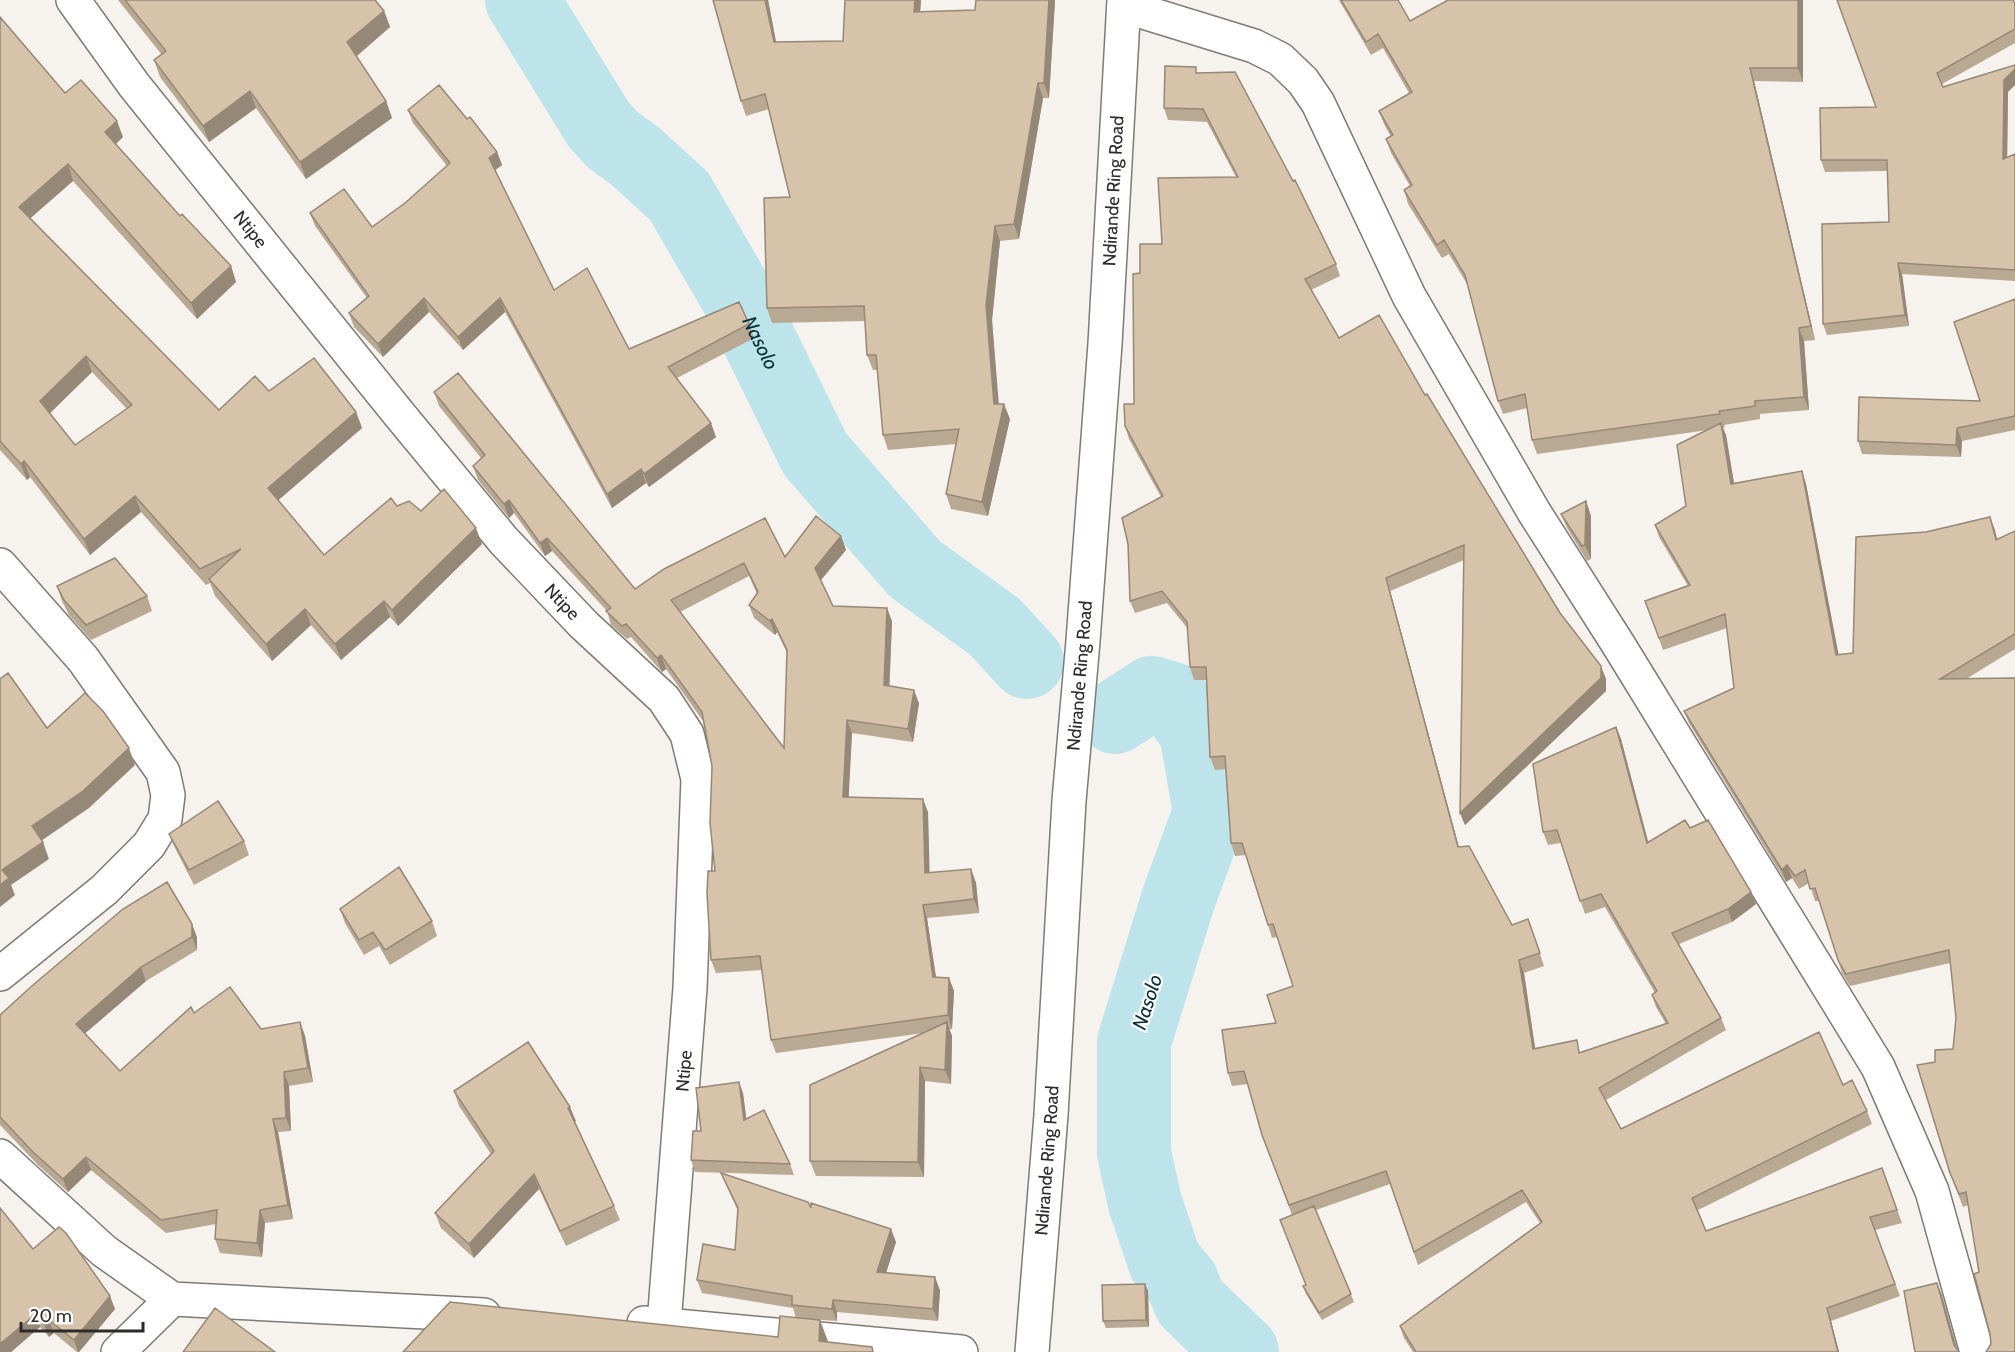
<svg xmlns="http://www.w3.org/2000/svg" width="2015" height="1352" viewBox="0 0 2015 1352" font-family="Cabin,sans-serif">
	<rect width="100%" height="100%" fill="#f6f2ed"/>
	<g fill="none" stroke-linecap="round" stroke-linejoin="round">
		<path stroke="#bde3eb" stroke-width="12" d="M1027,662L1038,667"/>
		<g stroke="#bde3eb" stroke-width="74">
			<path id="s1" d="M522,0L599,125L613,140L635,156L679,196L740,301L815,454L915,569L995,627L1027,662"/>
			<path d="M1115,717L1152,693L1172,699L1196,731L1210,812L1178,900L1134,1042V1153L1145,1203L1165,1262L1182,1282L1190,1302L1242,1352"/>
		</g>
		<defs>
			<g id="street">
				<path id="s2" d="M73,0L134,85L399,414L504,541L584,625L664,699L687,734L698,779L690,988L664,1324"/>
				<path d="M1124,6L1254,46L1280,59L1303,81L1318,103L1409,296L1534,512L1618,644L1878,1067L1932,1191L1977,1352"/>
				<path d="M0,565L83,659L163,772L168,795L165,819L149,845L104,890L0,974"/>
				<path d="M0,1156L104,1251L172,1299L484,1315"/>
				<path d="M644,1323L961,1352"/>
				<path d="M118,1352L172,1299"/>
			</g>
			<g id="secondary">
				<path id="s3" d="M1032,1352L1051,1115L1069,801L1083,641L1105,344L1124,0"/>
			</g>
		</defs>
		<use href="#street" stroke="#7e7b76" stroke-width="36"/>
		<use href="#secondary" stroke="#7e7b76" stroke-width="36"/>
		<use href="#street" stroke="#fff" stroke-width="33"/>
		<use href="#secondary" stroke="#fff" stroke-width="33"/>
	</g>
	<path fill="#b9a892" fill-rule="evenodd" d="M118,0H375L384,11L390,27L356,57L386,101L392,118L306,179L256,108L209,142L160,77L154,60L162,55Z
		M713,0H768L776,42L843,41L921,0L920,12L975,10L1055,0L1049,98H1043L1019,239L1000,241L992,320L998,404L1010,419L988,516L951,509L946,494L956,444L888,450L883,435L877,370H873L867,355L865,321L772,323L767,308L790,197L769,109L746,116L741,101Z
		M1339,0H1398L1410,21L1448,0H1803V82L1754,81L1815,340L1804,341L1809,410L1760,414V419L1724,425L1725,427L1723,428L1726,435L1734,483L1802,471L1806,484L1838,655L1853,653L1856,537L1926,532L1990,517L1997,539L2015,531V649L1966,679L2015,678V1352H1986L1991,1344L1990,1334L1974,1274L1979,1272L1968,1205L1963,1207L1950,1173L1917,1065L1935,1062V1050L1953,1049L1956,1018L1950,963L1850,986L1842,973L1819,901H1815L1809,883L1799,889L1792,878L1786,882L1689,723L1684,711L1734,688L1727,628L1663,650L1645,601L1688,586L1659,537L1655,525L1686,506L1677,445L1708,430L1537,454L1532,440L1527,408L1503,414L1498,401L1467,284L1449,254L1442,258L1408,204L1404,190L1410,186L1391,153L1386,139L1391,137L1384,124L1379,111L1409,93L1383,48L1371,55Z
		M2015,3V43L1942,84L1943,87L2008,92L2007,157L2015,154V281L1902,274L1909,326L1827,335L1823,324L1889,222L1888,171L1825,172L1821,160L1876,107Z
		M0,17L65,93L123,137L116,144L180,216L231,266L236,282L197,319L73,181L30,218L219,410L269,391L356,412L362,428L278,500L324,555L397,506L421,511L482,544L398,626L390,617L341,660L311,625L272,661L215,596L210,583L206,585L141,512L90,555L30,477L27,480L0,450ZM92,372L127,409L75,445L50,413Z
		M1198,73L1336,264L1340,276L1311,290L1339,338L1425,395L1560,613L1606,679V691L1465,825L1460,813L1464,560L1390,591L1459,847L1512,925L1533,932L1544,966L1524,973L1535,1048L1581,1052L1666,1024L1656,1007L1652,995L1655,993L1605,907L1585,914L1561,843L1548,845L1543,832L1616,727L1621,739L1648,843L1690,828L1756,904L1732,922L1679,944L1721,1018L1726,1030L1606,1100L1621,1129L1843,1085L1867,1111L1872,1124L1698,1210L1706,1231L1882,1168L1902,1223L1875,1230L1900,1296L1831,1321L1839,1352H1413L1404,1338L1400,1326L1540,1223L1526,1202L1418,1265L1390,1184L1316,1210L1354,1302L1322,1320L1306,1294L1303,1286L1306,1285L1292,1215L1262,1135L1248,1084L1232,1086L1228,1073L1276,1023L1293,986L1277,937L1272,938L1268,925L1246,855L1235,856L1231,843L1226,769L1215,770L1210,757L1206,680H1194L1190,667L1188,629L1167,603L1135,613L1130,601L1161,497L1129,439L1125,426L1134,404L1140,273L1162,244L1236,177L1207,122L1168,120L1164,108Z
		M408,110L467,119L497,152L502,165L495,170L554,290L629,349L749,324L754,338L677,378L716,437L649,487L646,483L612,508L505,312L463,350L429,312L383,357L354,327L349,313L367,298L315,226L310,213L372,227L405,203L447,166L413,123Z
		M2015,299V430L1962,441L1961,457L1862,454L1858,441L1980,401Z
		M434,392L635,589L664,569L785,557L841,536L846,550L821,580L833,606L892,621L889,686L919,703L913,742L852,733L848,798L928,812L929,873L971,869L976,883L979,913L927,918L936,977L949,978L954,991L952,1029H949L952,1036L951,1084L925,1081L924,1177L816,1176L810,1161L924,1033L776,1053L771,1040L762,970L716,973L711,960L715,871L712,766L703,721L666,669L662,672L631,637L627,639L611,625L607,611L552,551L545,556L514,513L509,518L478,480L473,466L481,458L439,406ZM749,576L757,594L749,605L754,618L775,635L777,632L787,653L784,748L680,612Z
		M1586,501L1591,516V559L1587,561L1567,528L1561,514Z
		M57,586L147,596L152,611L91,640L69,615L62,601Z
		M169,834L244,841L249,855L194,885L175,848Z
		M123,909L197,937V950L146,981L85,1033L120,1071L194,1013L261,1029L300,1022L305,1036L313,1082L289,1086L291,1131L278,1132L293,1219L265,1223L262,1257L220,1253L215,1239L216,1224L166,1233L91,1170L68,1192L38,1165L0,1125V1015Z
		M340,909L432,921L437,936L390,965L379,946L364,955L345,923Z
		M454,1091L576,1121L574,1122L614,1206L620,1220L566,1246L539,1189L474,1258L441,1228L435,1213L491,1154L459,1106Z
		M743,1093L746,1119L790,1164L794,1175L695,1172L691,1160L701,1131Z
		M721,1173L896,1242L886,1273L940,1290L938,1321L837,1312V1321L796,1318L793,1308L702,1293L697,1280L735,1250L738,1211L726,1185Z
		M33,1249L115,1309L79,1352H77L54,1333L49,1337L40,1327L11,1352Z
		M1145,1284L1148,1291L1149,1327L1106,1328L1103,1321Z"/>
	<path fill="#968877" d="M765,0H768L779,57L774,42Z
		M915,0H921L919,26L914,12Z
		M1049,0H1055L1049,98L1044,83Z
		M1798,0H1803V82L1798,68Z
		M384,11L390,27L353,59L347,42Z
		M1750,68L1754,81L1815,340L1811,326Z
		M2015,69V85L2008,92L2007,170L2003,159L2004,80Z
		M1038,83L1043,98L1019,239L1014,224Z
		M250,91L256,108L209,142L203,126Z
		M386,101L392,118L306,179L300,162Z
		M117,121L123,137L111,148L105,132Z
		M497,152L502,165L494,171L489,158Z
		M68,164L73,181L25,223L19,207Z
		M995,226L1000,241L992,320L1000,418L994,404L986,305Z
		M1898,263L1902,274L1909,326L1905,315Z
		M231,266L236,282L197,319L191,303Z
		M424,298L429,312L383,357L378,344Z
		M500,298L505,312L463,350L458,337Z
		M1799,328L1804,341L1809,410L1804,397Z
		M86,356L92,372L46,417L40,401Z
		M1004,404L1010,419L988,516L982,502Z
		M356,412L362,428L274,504L268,488Z
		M711,423L716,437L649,487L644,474Z
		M1721,423L1726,435L1736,496L1731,484Z
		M1957,428L1962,441L1961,457L1956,445Z
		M24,461L30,477L27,480L21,464Z
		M641,469L646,483L612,508L607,494Z
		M1802,471L1806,484L1841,667L1836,655Z
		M135,496L141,512L90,555L84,539Z
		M509,500L514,513L509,518L504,504Z
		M1586,501L1591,516V559L1585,545Z
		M1990,517L1995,530L2000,552L1996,540Z
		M476,528L482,544L398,626L392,610Z
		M841,536L846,550L820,581L815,568Z
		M547,538L552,551L545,556L540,543Z
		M1386,578L1390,591L1462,859L1458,847Z
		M384,601L390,617L341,660L335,644Z
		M887,608L892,621L889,698L884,685Z
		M305,609L311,625L272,661L266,644Z
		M772,619L777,632L775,635L770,621Z
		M661,655L666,669L662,672L657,658Z
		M1601,666L1606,679V691L1465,825L1460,813Z
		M914,690L919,703L913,742L908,729Z
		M847,720L852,733L848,811L843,797Z
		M1616,727L1621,739L1652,856L1647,843Z
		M129,748L135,765L89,808L38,843L32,826Z
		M923,799L928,812L930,886L925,873Z
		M43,842L49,859L11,885L15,895L0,907V885L2,870Z
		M1787,865L1792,878L1786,882L1782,870Z
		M971,869L976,883L979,913L974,899Z
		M1751,892L1756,904L1732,922L1728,909Z
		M923,905L927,918L938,991L933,977Z
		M192,924L197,937V950L192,937Z
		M1519,960L1524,973L1537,1061L1533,1049Z
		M141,967L146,981L81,1037L76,1024Z
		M949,978L954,991L952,1029L948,1015Z
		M300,1022L305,1036L313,1082L308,1068Z
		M947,1022L952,1036L951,1084L945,1070Z
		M920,1067L925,1081L924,1177L918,1162Z
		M284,1072L289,1086L291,1131L286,1118Z
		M739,1082L743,1093L748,1131L744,1120Z
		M570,1107L576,1121L573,1123L568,1108Z
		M273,1119L278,1132L293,1219L288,1205Z
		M86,1157L91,1170L68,1192L63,1179Z
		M534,1174L539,1189L474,1258L469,1244Z
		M260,1210L265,1223L262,1257L257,1243Z
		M891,1229L896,1242L882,1285L877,1272Z
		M935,1277L940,1290L938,1321L933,1309Z
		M1937,1283L1942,1295L1958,1352L1954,1345Z
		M1145,1284L1148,1291L1149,1327L1146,1320Z
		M110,1296L115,1309L79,1352H78L74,1340Z
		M833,1300L837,1312V1321L832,1309Z
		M1827,1308L1831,1321L1839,1352H1838Z
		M36,1314L40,1327L11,1352H0V1344Z
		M49,1320L54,1333L49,1337L44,1324Z
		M820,1320L832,1352L819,1341Z"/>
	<path fill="#d7c3aa" stroke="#968877" stroke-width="1.5" fill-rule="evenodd" d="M125,0H375L384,11L347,42L386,101L300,162L250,91L203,126L154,60L166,51Z
		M713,0H765L774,42L843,41L845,0H915L914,12L975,10L976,0H1049L1044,83H1038L1014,224L995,226L986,305L994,404H1004L982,502L946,494L959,429L883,435L876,355H867L864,306L767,308L764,198L790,197L765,94L741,101Z
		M1341,0H1398L1410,21L1448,0H1798V68H1750L1811,326L1799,328L1804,397L1755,401V406L1719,411L1720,414L1532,440L1525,394L1498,401L1465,275L1444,240L1437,245L1404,190L1412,185L1386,139L1393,135L1379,111L1412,92L1378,34L1366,42Z
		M1837,0H2013L2015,3V29L1937,73L1943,87L2015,65V69L2004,80L2003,159L2015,154V270L1898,263L1905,315L1823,324L1822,224L1889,222L1887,160H1821L1820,108L1876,107Z
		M0,17L65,93L81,80L117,121L105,132L180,216L182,214L231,266L191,303L68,164L19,207L219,410L255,376L269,391L314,358L356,412L268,488L324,555L391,498L397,506L409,501L421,511L444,489L476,528L392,610L384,601L335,644L305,609L266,644L209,579L241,549L200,569L135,496L84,539L24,461L21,464L0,441ZM86,356L132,405L75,445L40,401Z
		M1165,66L1196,67V73L1235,72L1293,181L1295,180L1336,264L1305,279L1339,338L1379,315L1425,395L1427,394L1560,613L1601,666V678L1460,813L1464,545L1386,578L1458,847L1469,846L1512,925L1528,919L1540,953L1519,960L1533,1049L1577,1040L1579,1053L1668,1023L1652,995L1657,991L1601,894L1580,901L1557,830L1543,832L1533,764L1616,727L1647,843L1685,820L1690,828L1708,820L1751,892L1728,909L1672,933L1721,1018L1599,1088L1621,1129L1819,1032L1843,1085L1852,1080L1867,1111L1692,1198L1706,1231L1882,1168L1897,1210L1870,1217L1895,1284L1827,1308L1838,1352H1416L1400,1326L1542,1222L1522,1190L1414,1252L1386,1171L1289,1205L1262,1135L1244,1071L1228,1073L1222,1030L1276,1023L1267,995L1293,986L1273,924L1268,925L1242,843H1231L1225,756L1210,757L1206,667H1190L1187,622L1162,591L1130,601L1128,544L1122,518L1163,496L1125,426L1124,404H1134L1133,274L1140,273V244H1162L1158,178L1238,177L1203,109L1164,108Z
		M439,85L467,119L470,117L497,152L489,158L554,290L587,268L629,349L739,302L749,324L668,367L711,423L644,474L641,469L607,494L500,298L458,337L424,298L378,344L349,313L369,296L310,213L344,189L372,227L405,203L450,163L408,110Z
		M2015,299V416L1957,428L1956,445L1858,441L1859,397L1980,401L1954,322Z
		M458,373L635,589L664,569L765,518L785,557L816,516L841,536L815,568L833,606L887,608L884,685L914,690L908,729L847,720L843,797L923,799L925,873L971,869L974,899L923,905L933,977L949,978L948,1015L771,1040L760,956L711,960L707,893L708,871H715L710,823L712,766L702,712L661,655L657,658L626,624L622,626L606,611L611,608L547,538L540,543L509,500L504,504L473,466L485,455L434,392ZM744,563L758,592L749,605L770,621L772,619L787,650L784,748L671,600Z
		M1721,423L1731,484L1802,471L1836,655L1853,653L1856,537L1926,532L1990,517L1996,540L2015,531V634L1940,679L2015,678V1352H1986L1991,1344L1990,1334L1974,1274L1979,1272L1966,1192L1959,1194L1950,1173L1917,1065L1935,1062V1050L1953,1049L1956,1018L1949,950L1846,974L1838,960L1815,888L1810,889L1805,870L1795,876L1787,865L1782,870L1684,711L1734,688L1725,614L1659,638L1645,601L1690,585L1655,525L1686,506L1677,445Z
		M1586,501L1585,545L1582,546L1561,514Z
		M115,558L147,596L86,625L64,600L57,586Z
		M8,673L47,728L85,693L103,711L129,748L83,791L32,826L43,842L2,870L9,878L0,885V679Z
		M218,801L244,841L189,870L169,834Z
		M399,867L432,921L385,950L373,932L359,940L340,909Z
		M167,882L192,924V937L141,967L76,1024L120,1071L191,1007L194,1013L230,987L261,1029L300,1022L308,1068L284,1072L286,1118L273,1119L288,1205L260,1210L257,1243L215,1239L217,1210L161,1220L86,1157L63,1179L33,1152L0,1117V1015L33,985L123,909Z
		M947,1022L945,1070L920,1067L918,1162L810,1161V1085Z
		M528,1042L570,1107L568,1108L614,1206L560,1231L534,1174L469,1244L435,1213L494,1151L454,1091Z
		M739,1082L744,1120L764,1110L790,1164L691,1160L693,1131H701L696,1088Z
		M721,1173L808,1202L811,1208V1203L891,1229L877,1272L935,1277L933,1309L833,1300L832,1309L792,1305V1296L697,1280L703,1244L735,1250L738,1208Z
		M1314,1206L1351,1294L1319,1313L1303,1286L1306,1285L1280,1220Z
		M0,1208L33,1249L59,1227L66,1233L110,1296L74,1340L49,1320L44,1324L36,1314L0,1344Z
		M1937,1283L1954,1345L1959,1352H1915L1904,1291Z
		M1145,1284L1146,1320L1103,1321L1102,1285Z
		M450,1302L778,1337L780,1316L820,1320L819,1341L872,1347L873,1352H403Z
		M215,1308L275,1352H183Z"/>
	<g text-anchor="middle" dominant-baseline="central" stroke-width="4.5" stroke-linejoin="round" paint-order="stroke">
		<g font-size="18" fill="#2d2b29" stroke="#fff">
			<text stroke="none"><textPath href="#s3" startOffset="1164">Ndirande Ring Road</textPath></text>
			<text stroke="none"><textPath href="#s2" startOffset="290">Ntipe</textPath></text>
			<text stroke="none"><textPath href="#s2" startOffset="776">Ntipe</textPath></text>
			<text stroke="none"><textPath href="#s3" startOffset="678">Ndirande Ring Road</textPath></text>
			<text transform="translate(684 1071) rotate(-85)">Ntipe</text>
			<text stroke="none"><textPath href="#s3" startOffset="192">Ndirande Ring Road</textPath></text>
		</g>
		<g font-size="20" font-style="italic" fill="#092f36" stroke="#fff">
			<text stroke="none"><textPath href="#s1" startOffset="422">Nasolo</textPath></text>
			<text transform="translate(1147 1002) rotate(-72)">Nasolo</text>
		</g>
	</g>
	<path d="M21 1322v9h122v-9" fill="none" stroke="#2d2b29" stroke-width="3"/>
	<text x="30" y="1322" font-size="18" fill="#2d2b29" stroke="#ffffff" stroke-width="4.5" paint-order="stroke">20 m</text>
</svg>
